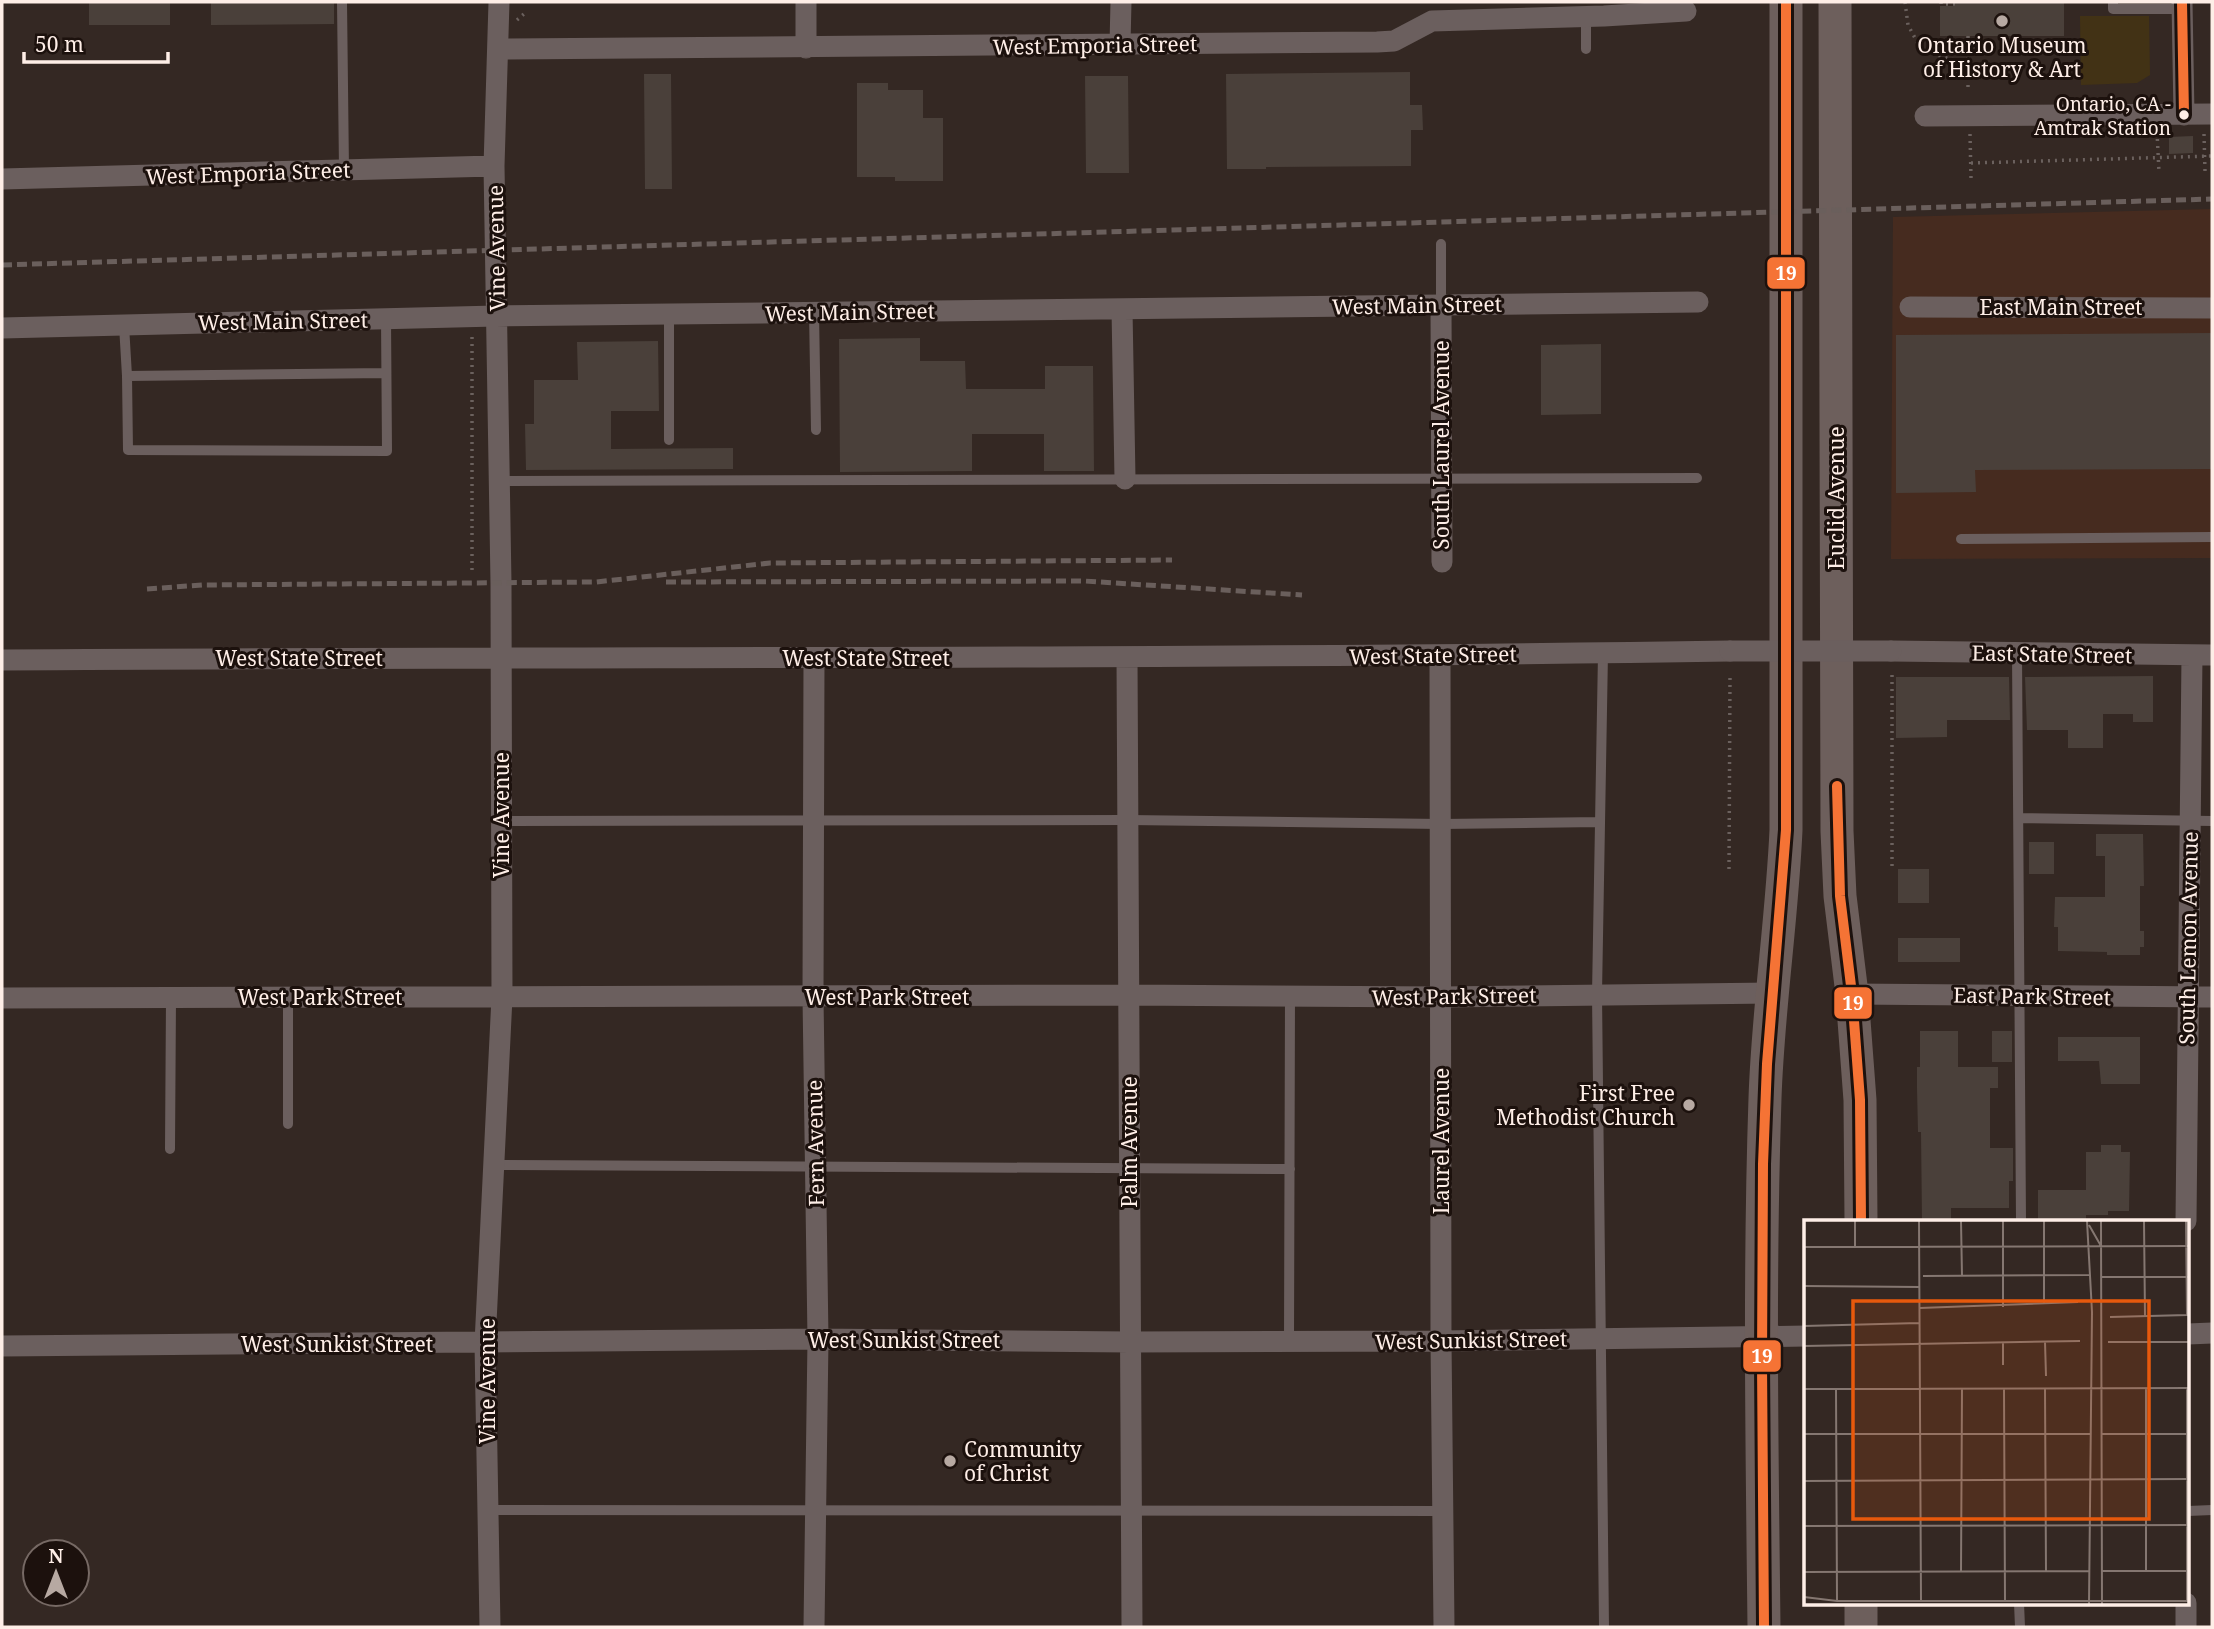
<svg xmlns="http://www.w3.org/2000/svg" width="2214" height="1629" viewBox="0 0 2214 1629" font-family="'Noto Serif',serif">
	<rect width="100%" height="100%" fill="#342823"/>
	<path fill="#462b1f" d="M2212,209V558L1891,559L1893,217Z"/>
	<path fill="#423215" d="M2080,16H2149L2150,75L2137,83L2081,85Z"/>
	<path fill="#4a403a" d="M89,2H170V25H89Z
		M211,2H334V24L211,25Z
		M1955,2H2064V36H1940V6H1955Z
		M1410,72V105H1422L1423,130H1411V166L1266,167V169H1227L1226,74Z
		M644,74H671L672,189H645Z
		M1085,76H1128L1129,173H1086Z
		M857,83H888V90H923V118H943V181H895V177H857Z
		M2193,136V153L2169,154V137Z
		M2212,333V469L1975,470L1976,492L1896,493V335Z
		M920,338V361H965L966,389H1045V366H1093L1094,471H1044V434H972V471L840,472L839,339Z
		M658,341L659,411H611V449L733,448V469L526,470L525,424H534V380H578L577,342Z
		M1601,344V414L1541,415V345Z
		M2153,676V722H2133V714H2103V748H2068V730H2027L2025,677Z
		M1896,677H2009L2010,720H1947V737L1896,738Z
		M2096,834H2143L2144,886H2140V931H2144V947H2140V955H2107V952L2058,951V927H2054L2055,897H2105V856H2096Z
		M2029,842H2054V874H2029Z
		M1898,869H1929V903H1898Z
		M1898,938H1960V962H1898Z
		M1920,1031H1958V1067H1998V1088H1990V1148H2013V1181H2009V1208H1951V1221H1922L1921,1132H1918L1917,1088V1067H1920Z
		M1992,1031H2012V1062H1992Z
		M2058,1037H2140V1084H2101L2099,1061H2058Z
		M2101,1145H2121V1152H2130L2129,1211H2108V1215H2086V1219L2038,1221V1190H2086V1152H2101Z"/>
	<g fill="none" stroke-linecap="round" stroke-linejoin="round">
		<path stroke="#6b615e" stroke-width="3.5" stroke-dasharray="2 5" stroke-linecap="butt" d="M1905,2L1908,25L1922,51L1968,64
			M1941,2V4H1955
			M517,20L525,13
			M1968,36V87
			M2157,132L2159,172
			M1970,134L1971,178
			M2204,134L2205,171
			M1971,163L2212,156
			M472,570V337
			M1892,675V869
			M1729,869L1730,677"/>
		<path stroke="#6b5f5e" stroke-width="10" d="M342,2L344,170
			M2113,2V9H2182
			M1586,17V49
			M1441,244V305
			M814,312L816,430
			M669,314V440
			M386,319L387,451L128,450L127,376L386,373
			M124,325L127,376
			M499,481L1697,478
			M1961,539L2212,537
			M1603,653L1597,994L1604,1627
			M2017,653L2021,1221
			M2019,818L2212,821
			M501,821L1128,820L1441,824L1600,822
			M288,1124V997
			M170,1149L171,998
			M494,1165L1290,1169
			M1289,1342L1290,996
			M488,1510L1443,1511
			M2188,1511L2212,1510
			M2019,1603L2020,1627"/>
		<path stroke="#6b5f5e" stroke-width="21" d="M806,2V48
			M2182,2L2184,115
			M1120,44L1121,2
			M499,49L1377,42L1394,41L1432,21L1604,16L1686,11
			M1925,116L2212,114
			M2,179L494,166
			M1441,305L1442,562
			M1910,307L2212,308
			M1122,309L1125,479
			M2,328L496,316L1698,302
			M1891,651L2212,655
			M1440,655L1441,1341L1444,1627
			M1127,657L1132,1627
			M814,659L813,997L818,1339L814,1627
			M2,660C578,656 1154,660 1730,651
			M1852,994L2212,997
			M2,998L1129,995L1441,997L1772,993
			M2186,1221L2192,655
			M2188,1334L2212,1333
			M2,1346L818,1339L1130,1342L1441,1341L1806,1336
			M2186,1603V1627
			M490,1627L485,1343L502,997L501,583L494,166L499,2"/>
		<path stroke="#6d5f5c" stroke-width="33" d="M1835,2L1837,831L1840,896L1852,994L1860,1100L1861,1221
			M1764,1627C1762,1451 1759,1275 1765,1098C1768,1008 1782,920 1786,830V2
			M1861,1627V1603"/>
		<path stroke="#6a5f5c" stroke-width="5" stroke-dasharray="10 5" stroke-linecap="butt" d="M2,265L2212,199
			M666,582L1084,581L1302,595
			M147,589L202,585L596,582L770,563L1172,560"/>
		<path stroke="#6b5f5e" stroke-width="21" d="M1730,651H1891"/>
		<defs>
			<path id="bus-1" d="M2182,2L2184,115
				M1837,786L1840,896L1852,994L1860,1100L1861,1221
				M1764,1627L1762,1363L1763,1164L1767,1064L1786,830V2"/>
		</defs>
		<use href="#bus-1" stroke="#1c110d" stroke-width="16"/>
		<use href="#bus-1" stroke="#f57335" stroke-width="10"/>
	</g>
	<g fill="#b7a9a2" stroke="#1c110d" stroke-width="2.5">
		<circle cx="2002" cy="21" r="7"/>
		<circle cx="1689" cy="1105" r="7"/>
		<circle cx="950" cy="1461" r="7"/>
	</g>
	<circle fill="#feeee7" stroke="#1c110d" stroke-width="2.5" cx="2184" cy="115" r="6"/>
	<g text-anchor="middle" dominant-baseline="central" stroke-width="6" stroke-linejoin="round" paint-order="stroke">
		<g font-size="19" fill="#feeee7" stroke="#1c110d" text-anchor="end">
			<text x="2171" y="104">Ontario, CA -<tspan x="2171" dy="24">Amtrak Station</tspan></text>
		</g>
		<g font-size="21" fill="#feeee7" stroke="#1c110d">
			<text transform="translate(1095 45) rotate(-1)">West Emporia Street</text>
			<text transform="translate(248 173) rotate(-2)">West Emporia Street</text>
			<text transform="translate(496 248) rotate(-91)">Vine Avenue</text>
			<text transform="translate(1417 305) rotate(-1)">West Main Street</text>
			<text x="2061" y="307">East Main Street</text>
			<text transform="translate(850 312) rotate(-1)">West Main Street</text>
			<text transform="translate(283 321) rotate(-1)">West Main Street</text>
			<text transform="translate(1441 445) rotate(-90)">South Laurel Avenue</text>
			<text transform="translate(1836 498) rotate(-90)">Euclid Avenue</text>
			<text transform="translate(2052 654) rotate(1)">East State Street</text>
			<text transform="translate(1433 655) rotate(-1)">West State Street</text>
			<text x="299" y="658">West State Street</text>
			<text x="866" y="658">West State Street</text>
			<text transform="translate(501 815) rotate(-90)">Vine Avenue</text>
			<text transform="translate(2188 938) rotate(-89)">South Lemon Avenue</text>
			<text transform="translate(1454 996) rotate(-1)">West Park Street</text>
			<text transform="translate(2032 996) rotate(1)">East Park Street</text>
			<text x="320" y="997">West Park Street</text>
			<text x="887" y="997">West Park Street</text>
			<text transform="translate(1441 1141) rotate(-90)">Laurel Avenue</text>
			<text transform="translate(1129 1142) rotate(-90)">Palm Avenue</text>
			<text transform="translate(815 1143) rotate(-91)">Fern Avenue</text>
			<text x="904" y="1340">West Sunkist Street</text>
			<text transform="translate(1471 1340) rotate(-1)">West Sunkist Street</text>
			<text x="337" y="1344">West Sunkist Street</text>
			<text transform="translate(487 1381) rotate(-90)">Vine Avenue</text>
		</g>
		<g font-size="21" fill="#feeee7" stroke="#1c110d">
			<text x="2002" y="45">Ontario Museum<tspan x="2002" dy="24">of History &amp; Art</tspan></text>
			<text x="1675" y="1093" text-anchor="end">First Free<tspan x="1675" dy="24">Methodist Church</tspan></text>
			<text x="964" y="1449" text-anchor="start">Community<tspan x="964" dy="24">of Christ</tspan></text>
		</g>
	</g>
	<g transform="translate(1804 1220)">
		<rect width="385" height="385" fill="#342823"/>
		<path fill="none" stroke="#857771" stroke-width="2" d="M51,1V26M115,1L117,381M157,1L158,56M283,1L288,92L285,384M297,1L298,384M340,1L341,96M285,5L297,26M0,27L385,26M119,56L285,55M297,57H384M0,66L116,67M240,84V1M199,87V1M116,88L274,82M306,97L383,95L382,1M0,106L115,103M199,122V145M241,122L242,156M304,122H385M0,126L276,121M383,168V381M0,169L385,168M32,169L33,381M200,169L201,381M241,169L242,352M0,214H286M297,214H383M0,261L385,259M0,306L385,305M298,351H384M342,351V169M0,352L285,351M157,352L158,169M0,377L33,381H385"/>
		<path fill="#e8590c" fill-opacity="0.15" stroke="#e8590c" stroke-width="3.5" d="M49,81H345V299H49Z"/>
		<rect width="385" height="385" fill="none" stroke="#feeee7" stroke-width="3.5"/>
	</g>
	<g stroke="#1c110d" stroke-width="2.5">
		<rect x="1766" y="256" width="40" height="34" rx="7" fill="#f57335"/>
		<rect x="1833" y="986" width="40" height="34" rx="7" fill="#f57335"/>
		<rect x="1742" y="1339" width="40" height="34" rx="7" fill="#f57335"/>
	</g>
	<g font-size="19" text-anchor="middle" font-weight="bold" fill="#fff">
		<text x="1786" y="280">19</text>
		<text x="1853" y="1010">19</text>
		<text x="1762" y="1363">19</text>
	</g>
	<rect width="2214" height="1629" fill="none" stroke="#feeee7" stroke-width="7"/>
	<g transform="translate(56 1573)"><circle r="33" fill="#1c110d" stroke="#766964" stroke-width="2"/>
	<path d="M0-5L12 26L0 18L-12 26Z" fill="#b7a9a2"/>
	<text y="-10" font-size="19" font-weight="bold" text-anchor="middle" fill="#feeee7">N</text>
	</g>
	<path d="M24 52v10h144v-10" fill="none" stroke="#feeee7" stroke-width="3.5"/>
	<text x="35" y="52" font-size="21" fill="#feeee7" stroke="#1c110d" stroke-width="5" paint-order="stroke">50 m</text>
</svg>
